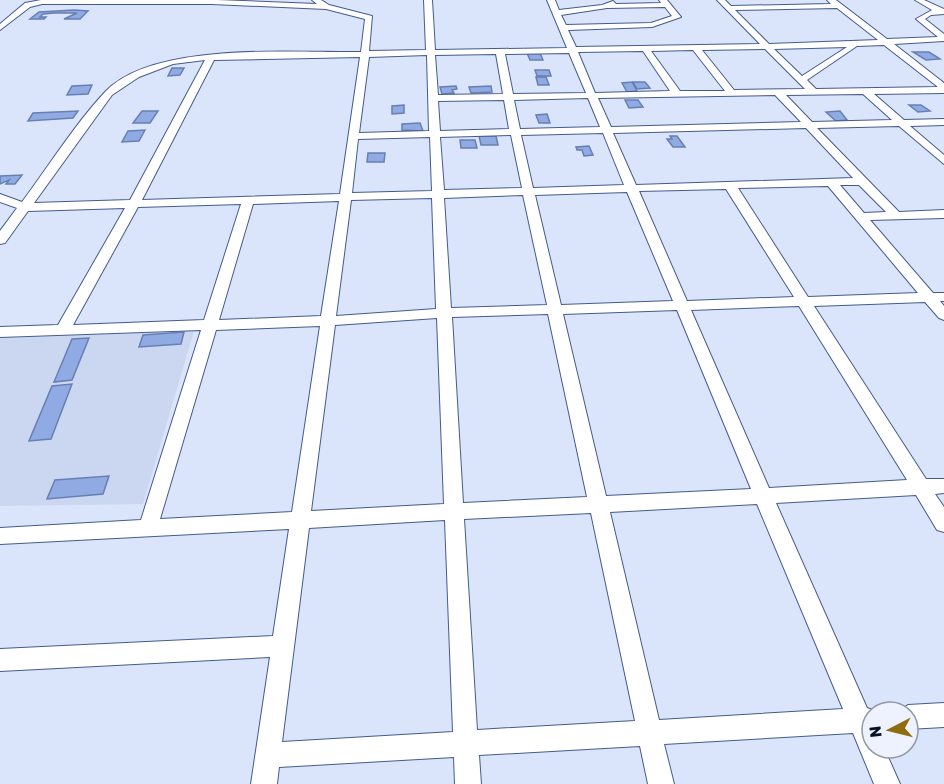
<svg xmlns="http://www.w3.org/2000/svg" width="944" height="784" viewBox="0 0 944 784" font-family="Rubik,sans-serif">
	<rect width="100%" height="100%" fill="#dae5fc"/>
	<path fill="#cbd7f0" d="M194,331L143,504L0,506V338Z"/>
	<path fill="#90abe4" stroke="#677fb1" stroke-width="1.5" d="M74,10L88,11L80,19H64L77,13H55L43,14L40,17H46L44,19H30L39,12Z
		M913,52H929L940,59L926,60Z
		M527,53H540L543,60H530Z
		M172,68H184L180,75L168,76Z
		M535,70H549L551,76H537Z
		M536,77H546L549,85H538Z
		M632,82L637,91L627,92L622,83Z
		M633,82H645L650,88L637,89Z
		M92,85L88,94L67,95L72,86Z
		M456,86L457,89L452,90L454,93L442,94L440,87Z
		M491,86L492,92L471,93L469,87Z
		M625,100H638L643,107L629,108Z
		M404,105V113L392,114V106Z
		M909,105H921L930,111L918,112Z
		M78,111L73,118L28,121L33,113Z
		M142,111H158L150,123H133Z
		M840,111L847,120L836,121L826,112Z
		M547,114L550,123H539L536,115Z
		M420,123L423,131L402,130V124Z
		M145,130L139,141L122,142L128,131Z
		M479,136H496L498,145H481Z
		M670,136H677L685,147H673L667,139H672Z
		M460,140H475L477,148H461Z
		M589,146L593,155L584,156L582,150H577L576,147Z
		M368,153H385L384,162H367Z
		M22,175L15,184H6L9,180L0,184V176Z
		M184,332L181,344L139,347L143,335Z
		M89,338L72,380L54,382L72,339Z
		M72,384L51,439L29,441L52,386Z
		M109,476L103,494L47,499L55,480Z"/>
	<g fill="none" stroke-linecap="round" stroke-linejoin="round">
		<defs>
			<path id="minor" d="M41,0H217L317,4L312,0H321L329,5L372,16L369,51L426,50L424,0H432L435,50L567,48L547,0H555L559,10L602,5L613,1L616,4L661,3L659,0H667L681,17L652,27L568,30L576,47L760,44L717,0H725L731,6L831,4L827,0H836L887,39L938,37L916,19L932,10L915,0H924L944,9V14L931,15L925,19L944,34V41L894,44L944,83V93L874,94L904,120L944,119V125L910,126L944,155V164L899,126L817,128L899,212L944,210V218L870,220L933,293H944V301H940L944,306V320L939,318L925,302L814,306L926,479H944V493L935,494L944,507V532L937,530L916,495L776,503L867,708L878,712H872V748H884L900,784H874L853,733L664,744L674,784H648L640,746L479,755L481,784H455L454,757L279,767L277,784H251L270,657L0,671V649L273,636L289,529L0,544V528L141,520L201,330L0,337V327L58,325L125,208L28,211L5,243L0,244V231L17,208L0,202V194L22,202C48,167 75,124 105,92C153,41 294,53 361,52L365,19L326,9L212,4H42L30,7L0,30V24L25,3ZM665,7L672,16L651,23L566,25L561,15L607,8ZM837,8L878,40L769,44L735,10ZM884,45L938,87L816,89L807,80L857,46ZM847,47L802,76L774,49ZM765,49L805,89L734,90L702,50ZM693,50L725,91H680L651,51ZM643,51L670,91L595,93L578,52ZM569,53L586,93L513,94L505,54ZM496,54L503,94L438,95L435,55ZM427,55L429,131L359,133L369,57ZM360,57L340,194L142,200L214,60ZM205,60L130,200L34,203L112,95L139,77L173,64ZM863,94L892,120L812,122L786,95ZM775,95L801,122L611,127L598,98ZM588,98L600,127L520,129L514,100ZM504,100L509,129L440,131L438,101ZM806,128L853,178L636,185L613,133ZM603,133L624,185L533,188L521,135ZM511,135L522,188L444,190L440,137ZM430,137L432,191L352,193L358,139ZM840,185H859L886,212L864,213ZM828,186L918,293L808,297L738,188ZM726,189L794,297L687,301L639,191ZM627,192L673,301L561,305L535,195ZM523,195L547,305L451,308L444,198ZM432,198L436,309L336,316L351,200ZM339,201L321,316L219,320L253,204ZM241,204L204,320L73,325L138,207ZM799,306L907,480L769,488L691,310ZM677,310L751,489L606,496L563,314ZM548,314L587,497L463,503L452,317ZM437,318L444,504L311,511L335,325ZM320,326L292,512L160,519L216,330ZM757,504L843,709L659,720L610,512ZM591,513L635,721L477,730L464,519ZM445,520L453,732L282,742L309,528Z
				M944,703V727L908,729V712H898L908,705Z"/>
		</defs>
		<use href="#minor" stroke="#455b8a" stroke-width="2"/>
		<use href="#minor" fill="#fff" fill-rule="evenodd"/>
	</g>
	<g transform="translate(890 730) rotate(263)"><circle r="28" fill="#edf2fe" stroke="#9198a6" stroke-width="1.5"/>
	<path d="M0-4.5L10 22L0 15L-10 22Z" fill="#8f6c11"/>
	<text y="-9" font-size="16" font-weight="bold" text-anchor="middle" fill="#081022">N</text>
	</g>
</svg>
